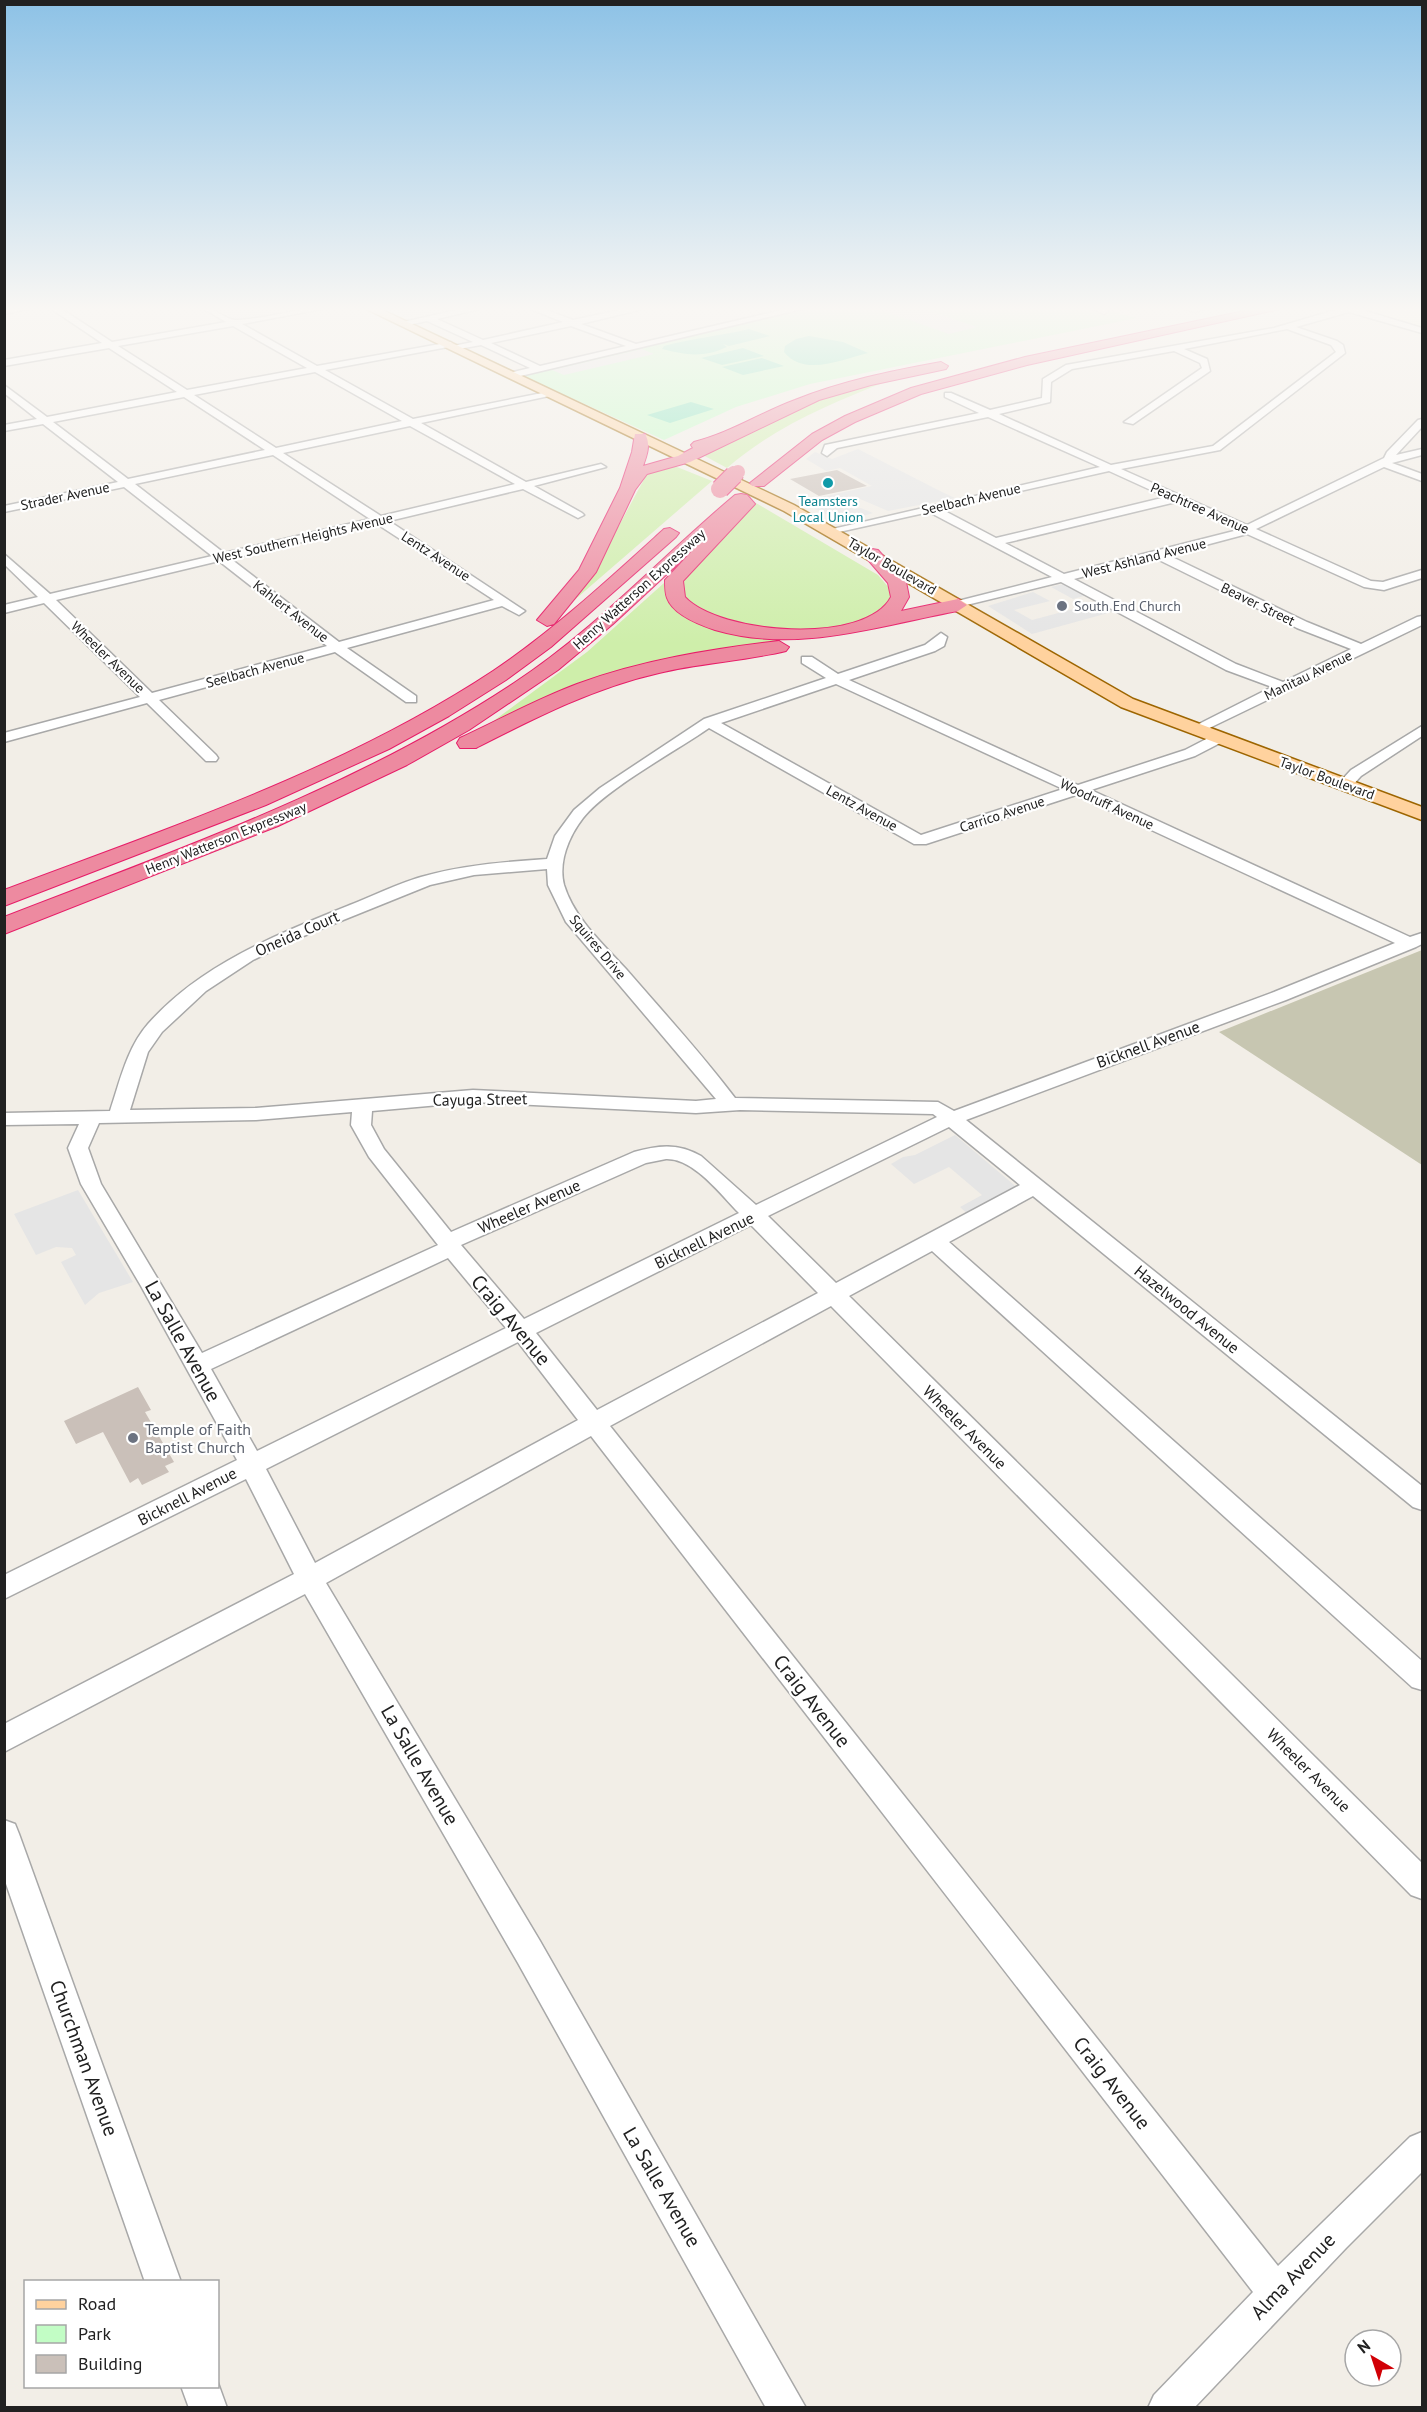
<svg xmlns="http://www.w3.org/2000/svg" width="1427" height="2412" viewBox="0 0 1427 2412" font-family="'PT Sans',sans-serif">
	<rect width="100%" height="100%" fill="#f2eee7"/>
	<path fill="#fffee2" d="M1353,306H1422V328L1401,321Z"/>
	<path fill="#c7c6b1" d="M1422,950V1165L1219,1032Z"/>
	<path fill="#ceeeaa" d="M888,381C831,403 774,427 727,468L701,454L779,415L841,391Z
		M672,465L712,481L571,603L595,570L648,472Z
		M756,503L878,575L890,589L891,599C876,615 863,622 841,627C824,631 799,633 781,632C757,630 665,614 685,575Z
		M664,583L666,594L757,637L782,641L706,654L484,728L587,652Z"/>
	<path fill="#c2fdc5" d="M820,306H1095L1137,318L810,384L736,407L664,440L523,376Z"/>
	<path fill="#80e5bb" d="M749,329L770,336L729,346L723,344L727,347C703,358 686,355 662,349L664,346C693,338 720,336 749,329Z
		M809,336L843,342L868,353C845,358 805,378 784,352L785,346L796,339Z
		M743,348L764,356L722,365L701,358Z
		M762,358L784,366L743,375L722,367Z
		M691,402L714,409L670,423L647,415Z"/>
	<path fill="#e5e5e5" d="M212,306H274L285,312L237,320Z
		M384,306H417L426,311L448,306L460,309L406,317Z
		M870,306H915L977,327L949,334Z
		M642,349L654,354L564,375L552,370Z
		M858,449L942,492L955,498L888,511L853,496L835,500L854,509L861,508L873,513L850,520L837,519L800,502L872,486L840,468L826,471L806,459L815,452L832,459Z
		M1067,583L1119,610L1032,634L988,606L1033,592L1050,601L1014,610L1032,620L1100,602L1087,595L1073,599L1051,587Z
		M955,1135L1019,1189L971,1217L960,1207L982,1195L949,1167L914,1184L891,1164L903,1157L915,1155Z
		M78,1190L133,1282L99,1293L85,1305L61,1262L76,1255L72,1248L56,1247L36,1255L14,1214Z"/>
	<path fill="#cac0b9" d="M837,470L867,486L819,496L790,479Z
		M138,1387L151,1410L145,1412L174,1462L165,1466L169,1472L142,1485L138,1478L130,1483L103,1432L76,1444L64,1421Z"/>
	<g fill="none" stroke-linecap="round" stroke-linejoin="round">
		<defs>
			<path id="minor" d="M22,306H42L4,314V309Z
				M47,306H57L112,342L226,322L199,306C214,306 225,321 238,320C272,318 304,306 338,306L242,324L317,366L451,342L452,344L448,347L325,370L413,419L552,391V395L549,396L421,423L526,482L601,464L606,467L534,486L582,513L584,515L578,518L523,489L389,521L525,611L519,615L502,606L347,648L416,696V702H406L335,652L159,700L216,755L218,758L216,761H206L147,703L4,742V733L140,697L44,603L4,613V605L38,597L4,564V554L50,594L212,556L124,487L4,512V506L118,482L43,424L4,431V425L37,419L4,393V385L47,417L177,392L109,348L4,366V360L102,343ZM233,326L307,368L187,390L118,346ZM315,372L402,421L276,448L194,395ZM184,397L265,450L128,479L53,422ZM410,426L515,484L381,516L283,453ZM273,455L370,519L224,553L135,484ZM377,524L494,600L339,642L231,559ZM219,561L327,646L152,693L56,600Z
				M474,306H492L437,319L483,340L563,322L523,306H536L573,320L638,306H655L581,324L636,344L799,306H815L512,378L509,377V373L530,368L481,345L453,350V346L473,342L427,321L403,326L399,323ZM571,326L626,346L540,366L491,343Z
				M1086,306H1099L1108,311L1104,314Z
				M1177,306H1211L1195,312Z
				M1349,306L1422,328V333L1349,312L1296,327L1337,341L1343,345L1345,353L1220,450L1121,469L1247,525L1384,458L1387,452L1418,420L1422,419V427L1396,455L1422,449V455L1392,463L1422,474V481L1384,467L1256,529L1371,581L1383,582L1422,570V578L1384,590L1364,587L1247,534L1168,555L1307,622L1361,644L1417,617L1422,616V625L1199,733L1194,734L1187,730L1272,687L1226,670L1061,582L954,608V602L1052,577L929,512L830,534L824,531L1100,467L988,417L837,448L827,456L822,453L825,445L979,413L945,397V393H951L990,410L1042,398L1043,379L1066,365L1274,328ZM1287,329L1331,345L1336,352L1213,446L1111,465L999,414L1050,402L1051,382L1072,369L1174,351L1200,363L1202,368L1124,422L1133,424L1210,371L1207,359L1184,349ZM1109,471L1166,497L996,538L941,509ZM1176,502L1238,530L1064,574L1005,543ZM1155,558L1297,628L1351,649L1283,682L1236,664L1074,579Z
				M941,633L947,637L944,646L935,651L849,680L1078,785L1185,750L1214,735H1224L1226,738L1224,741L1195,756L1091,790L1410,937L1422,933V944L1416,947L1286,1000L966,1120L1422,1486V1510L1413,1507L1033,1196L949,1242L1422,1661V1690L1412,1687L932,1251L849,1296L1422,1863V1899L1411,1895L831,1306L610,1426L1278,2266L1410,2137L1422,2132V2172L1346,2248L1194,2408H1148L1154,2395L1253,2292L591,1436L326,1583L540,1941L806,2408H766L518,1963L305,1594L4,1752V1724L294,1574L246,1479L4,1599V1575L237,1460L141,1286L81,1184L68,1148L79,1124L4,1125V1113L110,1111C120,1081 127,1048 148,1024C201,964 278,934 350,905C373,896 397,884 421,877C463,865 505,862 547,859L555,836L574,810L600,788L704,719L826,678L802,663V657H812L838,674L925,645ZM836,684L1063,789L921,835L721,723ZM709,728L914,844H926L1076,795L1395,943L1274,992L954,1111L938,1102L735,1098C701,1053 663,1012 626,969C604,945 574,918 564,885C558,862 569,836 583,818C607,788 676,751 709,728ZM547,869L548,885L566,922L716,1099L696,1101L473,1090L256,1108L130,1110L148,1052L162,1032L206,991L253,960L301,937L430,885L474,875ZM473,1102L696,1113L740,1110L933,1114L937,1117L756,1205L701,1156C678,1143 659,1145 634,1152L451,1232L384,1149L371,1125L372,1111ZM352,1112L351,1125L369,1157L438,1245L202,1353L101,1184L88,1148L99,1123L256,1120ZM949,1127L1020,1185L836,1283L768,1216ZM666,1159C694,1158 721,1195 739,1213L524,1319L461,1245L646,1163ZM751,1225L818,1293L597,1410L536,1333ZM448,1258L506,1328L257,1451L211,1369ZM518,1342L578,1420L315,1563L266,1469Z
				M1422,726V736L1361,776L1351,787H1341L1338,784L1351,770Z
				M4,1820L15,1824L19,1834L181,2282H145L4,1878Z
				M218,2383L227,2408H189L181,2386H218Z"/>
			<path id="major" d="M360,306H374L794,505L1133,699L1422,807V820L1121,707L784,511Z"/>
			<path id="highway" d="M1268,306H1293L1027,365L921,394L855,422L822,440L764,486H752L750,483L812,434L845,416L911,388L1025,357Z
				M941,362L948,366L946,369L871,385L819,400L690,462L647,474L635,490L596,572L554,624L547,626L537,620L579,570L620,488L632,452L635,434H645C651,444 647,455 643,466L678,456L693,448L691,445L694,442C730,433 760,413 795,400C842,381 891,371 941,362Z
				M741,494L747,495L755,504L683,581L685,597C719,634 865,646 891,597L888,583L863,554L872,549L878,550L906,582L909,597L901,611L958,599L967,605L958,611C876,626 798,654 715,630C700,625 673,615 667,598C665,593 665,585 665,580L694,549L613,624L558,670L469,730L407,765L278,826L4,934V917C179,849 357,787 514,683C595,630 661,557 735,495Z
				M670,528L679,533L676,537L551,647L506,680L449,716L389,749L266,805L4,906V890C171,827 343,770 493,671C554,630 609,579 664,529Z
				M779,641L789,647L786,651C744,661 701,663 659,673C593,688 535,718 476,748H460L457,743L460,738C499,720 537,699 577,684C642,660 711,649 779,641Z"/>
		</defs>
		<use href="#minor" stroke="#a8a8a8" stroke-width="3"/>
		<use href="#major" stroke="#9d6500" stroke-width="3"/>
		<use href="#highway" stroke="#e71d68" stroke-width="2"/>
		<use href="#minor" fill="#fff" fill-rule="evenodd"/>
		<use href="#major" fill="#ffd29e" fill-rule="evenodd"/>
		<use href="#highway" fill="#ed8aa0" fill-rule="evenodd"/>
		<defs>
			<path id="highway-bridge-far1" d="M733,477L738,472"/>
			<path id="highway-bridge" d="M720,489L734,475"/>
		</defs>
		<use href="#highway-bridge-far1" stroke="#e71d68" stroke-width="16" stroke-linecap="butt"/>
		<use href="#highway-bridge" stroke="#e71d68" stroke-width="20" stroke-linecap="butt"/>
		<use href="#highway-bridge-far1" stroke="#ed8aa0" stroke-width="14"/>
		<use href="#highway-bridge" stroke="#ed8aa0" stroke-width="18"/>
	</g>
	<linearGradient id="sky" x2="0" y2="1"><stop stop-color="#8dc2e6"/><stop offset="0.48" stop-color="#f9f7f4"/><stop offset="1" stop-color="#f9f7f4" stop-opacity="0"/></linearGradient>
	<rect width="1427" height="644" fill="url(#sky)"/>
	<circle fill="#0f9aa8" stroke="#fff" stroke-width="2" cx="828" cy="483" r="6"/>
	<g fill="#6b7280" stroke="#fff" stroke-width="2">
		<circle cx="1062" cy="606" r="6"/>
		<circle cx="133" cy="1438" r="6"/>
	</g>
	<g text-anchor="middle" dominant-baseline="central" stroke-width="4.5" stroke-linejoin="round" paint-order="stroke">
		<g font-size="14" fill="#212121" stroke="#fff">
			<text transform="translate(65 496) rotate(-12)">Strader Avenue</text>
			<text transform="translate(971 499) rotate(-13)">Seelbach Avenue</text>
			<text transform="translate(1200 508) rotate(24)">Peachtree Avenue</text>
			<text transform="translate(303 538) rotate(-13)">West Southern Heights Avenue</text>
			<text transform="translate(436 556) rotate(33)">Lentz Avenue</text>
			<text transform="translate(1144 558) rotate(-14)">West Ashland Avenue</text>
			<text transform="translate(892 566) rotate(30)">Taylor Boulevard</text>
			<text transform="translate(639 589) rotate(-42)">Henry Watterson Expressway</text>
			<text transform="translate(1258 604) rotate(26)">Beaver Street</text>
			<text transform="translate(291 611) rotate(38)">Kahlert Avenue</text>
			<text transform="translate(108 657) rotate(44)">Wheeler Avenue</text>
			<text transform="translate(255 670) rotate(-15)">Seelbach Avenue</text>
			<text transform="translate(1308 675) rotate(-26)">Manitau Avenue</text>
			<text transform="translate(1327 778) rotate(20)">Taylor Boulevard</text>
			<text transform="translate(1107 804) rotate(25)">Woodruff Avenue</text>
			<text transform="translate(862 808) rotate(29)">Lentz Avenue</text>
			<text transform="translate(1002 814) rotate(-18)">Carrico Avenue</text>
			<text transform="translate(226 838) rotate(-22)">Henry Watterson Expressway</text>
			<text transform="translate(598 947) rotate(50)">Squires Drive</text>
		</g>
		<g font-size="14" fill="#0d838f" stroke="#fff">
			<text x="828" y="501">Teamsters<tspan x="828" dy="16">Local Union</tspan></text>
		</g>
		<g font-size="14" fill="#5b616d" stroke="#fff" text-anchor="start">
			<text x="1074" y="606">South End Church</text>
		</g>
		<g font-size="16" fill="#212121" stroke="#fff">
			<text transform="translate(297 933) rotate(-24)">Oneida Court</text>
			<text transform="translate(1148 1044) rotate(-20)">Bicknell Avenue</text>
			<text transform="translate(480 1099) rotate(-1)">Cayuga Street</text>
			<text transform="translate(529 1206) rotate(-24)">Wheeler Avenue</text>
			<text transform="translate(704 1240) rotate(-26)">Bicknell Avenue</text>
			<text transform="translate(1187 1309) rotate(39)">Hazelwood Avenue</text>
			<text transform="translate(965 1427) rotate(45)">Wheeler Avenue</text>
			<text transform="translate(187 1496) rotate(-27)">Bicknell Avenue</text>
			<text transform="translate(1309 1770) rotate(45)">Wheeler Avenue</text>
		</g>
		<g font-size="16" fill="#5b616d" stroke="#fff" text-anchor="start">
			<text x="145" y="1429">Temple of Faith<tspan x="145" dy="18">Baptist Church</tspan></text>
		</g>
		<g font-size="20" fill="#212121" stroke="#fff">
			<text transform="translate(511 1320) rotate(50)">Craig Avenue</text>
			<text transform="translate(183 1341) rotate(61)">La Salle Avenue</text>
			<text transform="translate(812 1701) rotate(52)">Craig Avenue</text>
			<text transform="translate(420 1765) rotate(60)">La Salle Avenue</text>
			<text transform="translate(84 2058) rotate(70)">Churchman Avenue</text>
			<text transform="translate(1112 2083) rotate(52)">Craig Avenue</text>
			<text transform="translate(662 2187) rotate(60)">La Salle Avenue</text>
			<text transform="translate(1293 2276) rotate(-46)">Alma Avenue</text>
		</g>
	</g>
	<rect width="1427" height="2412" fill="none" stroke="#212121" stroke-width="12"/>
	<rect x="24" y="2280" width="195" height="108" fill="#ffffff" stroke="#a6a6a6" stroke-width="1.5"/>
	<rect x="36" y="2300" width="30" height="9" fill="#ffd29e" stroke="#a6a6a6" stroke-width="1.5"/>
	<text x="78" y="2310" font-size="18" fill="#212121">Road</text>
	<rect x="36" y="2325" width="30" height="18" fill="#c2fdc5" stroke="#a6a6a6" stroke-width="1.5"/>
	<text x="78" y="2340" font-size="18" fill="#212121">Park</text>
	<rect x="36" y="2355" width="30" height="18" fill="#cac0b9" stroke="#a6a6a6" stroke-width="1.5"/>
	<text x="78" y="2370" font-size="18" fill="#212121">Building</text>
	<g transform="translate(1373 2358) rotate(321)"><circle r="28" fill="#ffffff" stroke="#a6a6a6" stroke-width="1.5"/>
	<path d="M0-4.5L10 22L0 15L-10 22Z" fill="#d10006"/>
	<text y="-9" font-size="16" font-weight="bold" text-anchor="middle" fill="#212121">N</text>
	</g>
</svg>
